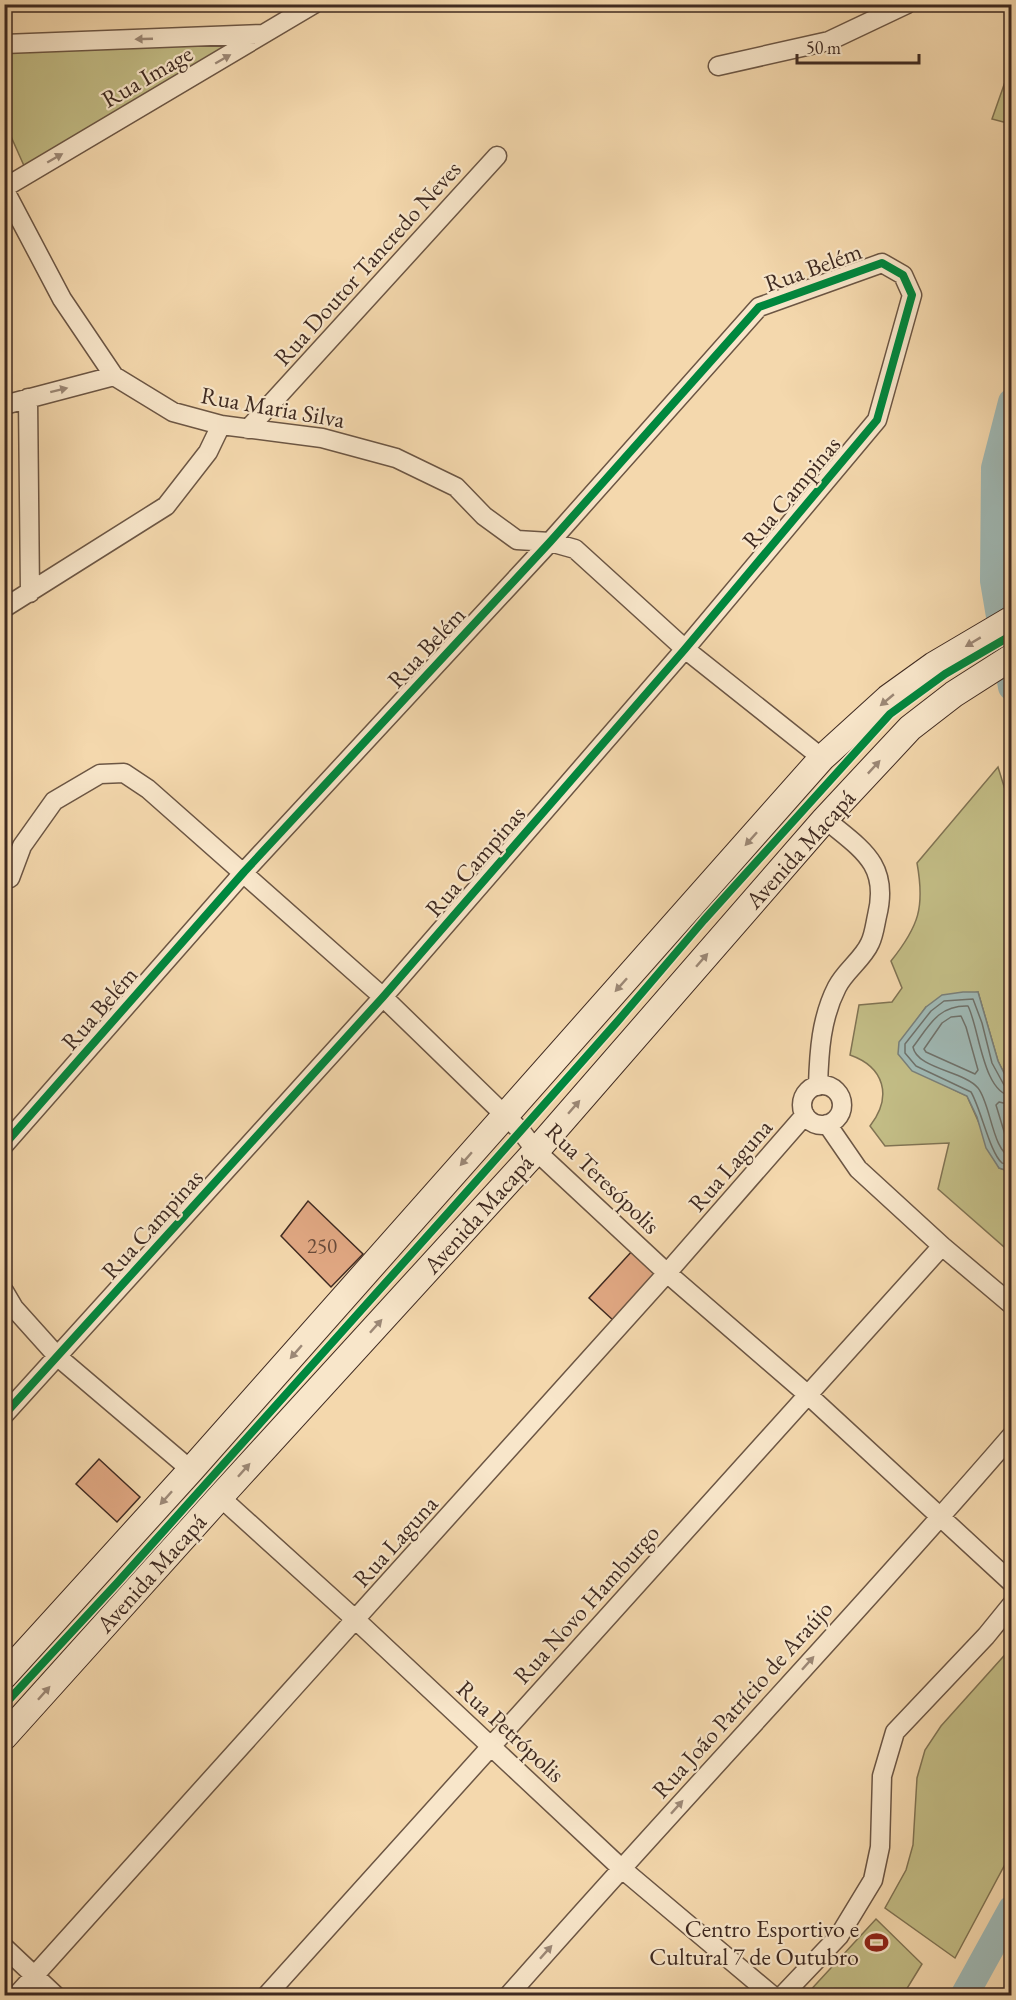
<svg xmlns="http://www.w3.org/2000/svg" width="1016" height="2000" viewBox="0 0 1016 2000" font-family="'EB Garamond',serif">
	<rect width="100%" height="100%" fill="#f4d8ad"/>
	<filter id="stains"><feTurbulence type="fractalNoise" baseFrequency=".00333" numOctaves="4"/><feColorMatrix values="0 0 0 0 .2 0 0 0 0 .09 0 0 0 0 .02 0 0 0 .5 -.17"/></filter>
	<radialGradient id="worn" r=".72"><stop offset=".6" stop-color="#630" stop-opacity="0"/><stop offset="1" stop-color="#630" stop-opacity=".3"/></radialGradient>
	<path fill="#c2bc85" stroke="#807353" stroke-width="1.5" d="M250,38L25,168L5,123L4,48Z
		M1011,65L1012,124H1011L992,119Z
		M998,767L1012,812L1011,1087L998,1061L978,992L926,1007L913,1025L942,1084L967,1096L999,1168L1011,1172V1253L938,1189L949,1143L885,1146L870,1126C893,1096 884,1067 850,1055L859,1005L892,1002L902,988L891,961C919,926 925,907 917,863Z
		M1011,1648V1853L955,1958L885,1908L906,1870L913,1845L917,1778L925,1750L941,1726Z
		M876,1919L922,1964L903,1995H806Z"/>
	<path fill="#9fb8b4" stroke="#797f79" stroke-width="1.5" d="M963,992H978L998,1061L1011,1087V1172L999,1168L986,1148L977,1117L967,1096L912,1071L898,1054L899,1042L926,1007L942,995Z"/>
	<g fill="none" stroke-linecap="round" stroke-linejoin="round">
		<path stroke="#6f716a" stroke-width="1.5" d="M961,1016L966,1027L978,1070L975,1074L926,1052L924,1049L942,1023L951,1017Z
			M1012,1088L1004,1085L992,1063L982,1023L973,999L944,1001L931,1011L905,1044V1053L916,1066L971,1092C981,1109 990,1153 1002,1163C1003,1163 1011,1166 1012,1166
			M1012,1096C983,1094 979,1027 968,1006C938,1005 929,1026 913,1047C917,1069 964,1071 978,1088C991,1104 992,1151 1012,1158
			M1012,1105L999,1102L996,1105L1006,1138L1012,1147"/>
		<path stroke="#9fb8b4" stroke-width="28" d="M1012,402L995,468L994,581L1012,687
			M964,1996L1012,1909"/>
	</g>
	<path fill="#e1a883" stroke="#3f2a21" stroke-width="1.5" d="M308,1201L363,1254L331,1287L281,1236Z
		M633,1250L657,1273L614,1321L589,1298Z
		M99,1459L140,1497L117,1522L76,1484Z"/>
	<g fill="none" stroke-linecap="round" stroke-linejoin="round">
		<defs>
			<path id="street" d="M4,44L263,34
				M718,66L829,41L907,4
				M4,188L314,4
				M4,189L62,299L114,376L173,412L221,425L322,438L396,458L456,487L484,516L517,540L550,542L575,549L685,649L822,758
				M28,398L30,593
				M4,405L114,376
				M248,429L497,156
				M4,608L166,506L208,452L221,425
				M10,878L22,846L54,801L100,774L124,773L148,789L383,997L521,1131L536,1151L667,1273L807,1394L1012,1583
				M802 1105a20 20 0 1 1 40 0a20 20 0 1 1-40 0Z
				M818,1086C819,1052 821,1018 837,987C845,971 863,959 870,943C874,935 875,925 877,916C890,864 861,849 825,819
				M827,1124L858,1169L942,1246L1012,1305
				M4,1145L244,872L550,542L759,307L882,263L903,275L912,295L877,420L685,649L383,997L4,1415
				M4,1291L14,1308L58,1357L191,1470
				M220,1497L356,1620L621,1868L773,1996
				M4,1947L56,1996
				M16,1996L667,1273L805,1115
				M266,1996L942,1246
				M508,1996C674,1807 848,1625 1012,1435
				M782,1996L839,1936L873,1880L880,1847L882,1776L895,1732L986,1636L1012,1604"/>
			<path id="secondary" d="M4,1676L191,1470L822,758L888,698L934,665L1012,619
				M4,1737L220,1497L536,1151L825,819L910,728L954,694L1012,657"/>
		</defs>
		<use href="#street" stroke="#6c5644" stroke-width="21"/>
		<use href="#secondary" stroke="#3f2a21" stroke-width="28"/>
		<use href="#street" stroke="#f8e6ca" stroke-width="18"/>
		<use href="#secondary" stroke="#f8e6ca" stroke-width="26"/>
		<path stroke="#3f2a21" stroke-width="4.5" stroke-dasharray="10 10" stroke-linecap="butt" d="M1011,1996L1012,1995"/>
		<defs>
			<path id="cycleway" d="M4,1145L244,872L550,542L759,307L882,263L903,275L912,295L877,420L685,649L383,997L4,1415
				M4,1705L118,1582L448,1213L617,1022L704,920L890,714L945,674L1012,635"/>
		</defs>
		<use href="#cycleway" stroke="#f8e6ca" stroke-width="11"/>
		<use href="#cycleway" stroke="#00873e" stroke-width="8"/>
	</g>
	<defs><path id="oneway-solid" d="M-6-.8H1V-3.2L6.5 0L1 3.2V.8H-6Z" transform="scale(1.5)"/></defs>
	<g fill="#9c8876">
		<use href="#oneway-solid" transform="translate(144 39) rotate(178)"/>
		<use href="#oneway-solid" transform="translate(223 59) rotate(-30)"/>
		<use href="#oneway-solid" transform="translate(55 158) rotate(-30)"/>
		<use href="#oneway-solid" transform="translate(59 390) rotate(-14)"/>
		<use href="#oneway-solid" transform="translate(973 642) rotate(149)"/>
		<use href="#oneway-solid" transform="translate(887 700) rotate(140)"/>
		<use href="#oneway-solid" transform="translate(874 767) rotate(-47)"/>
		<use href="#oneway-solid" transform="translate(751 839) rotate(132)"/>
		<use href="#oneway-solid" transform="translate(702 960) rotate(-49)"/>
		<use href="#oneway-solid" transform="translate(621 985) rotate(132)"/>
		<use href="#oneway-solid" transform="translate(574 1107) rotate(-49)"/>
		<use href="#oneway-solid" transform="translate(466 1159) rotate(131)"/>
		<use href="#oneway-solid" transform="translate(376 1326) rotate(-48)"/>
		<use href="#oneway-solid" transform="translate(296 1352) rotate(131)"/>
		<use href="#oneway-solid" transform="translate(244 1470) rotate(-48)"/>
		<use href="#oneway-solid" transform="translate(166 1498) rotate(132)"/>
		<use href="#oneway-solid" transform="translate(808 1663) rotate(-48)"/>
		<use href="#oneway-solid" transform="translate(44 1693) rotate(-48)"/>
		<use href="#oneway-solid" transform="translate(677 1807) rotate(-48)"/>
		<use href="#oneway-solid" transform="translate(546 1952) rotate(-48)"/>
	</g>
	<defs>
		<symbol id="stadium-bare" viewBox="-9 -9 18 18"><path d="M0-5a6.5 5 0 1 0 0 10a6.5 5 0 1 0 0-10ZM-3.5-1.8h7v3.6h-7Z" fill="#8f2418" stroke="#f8e6ca" stroke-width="2.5" paint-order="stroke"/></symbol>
	</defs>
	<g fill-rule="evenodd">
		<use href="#stadium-bare" x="860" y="1926" width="33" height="33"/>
	</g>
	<g text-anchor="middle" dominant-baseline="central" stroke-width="4.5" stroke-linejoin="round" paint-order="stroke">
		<g font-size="21" fill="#684a3a">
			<text x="322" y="1245">250</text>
		</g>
		<g font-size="24" fill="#3f2a21" stroke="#f8e6ca">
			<text transform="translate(147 76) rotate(-30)">Rua Image</text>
			<text transform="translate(367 263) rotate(-48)">Rua Doutor Tancredo Neves</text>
			<text transform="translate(813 267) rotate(-20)">Rua Belém</text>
			<text transform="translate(273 407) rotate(10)">Rua Maria Silva</text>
			<text transform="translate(791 492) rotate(-50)">Rua Campinas</text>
			<text transform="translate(426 647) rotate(-47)">Rua Belém</text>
			<text transform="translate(800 849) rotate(-48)">Avenida Macapá</text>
			<text transform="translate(475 861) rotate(-49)">Rua Campinas</text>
			<text transform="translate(99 1008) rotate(-49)">Rua Belém</text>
			<text transform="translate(730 1165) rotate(-49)">Rua Laguna</text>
			<text transform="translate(603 1178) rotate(44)">Rua Teresópolis</text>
			<text transform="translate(478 1214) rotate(-48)">Avenida Macapá</text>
			<text transform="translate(152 1224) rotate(-48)">Rua Campinas</text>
			<text transform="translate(395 1541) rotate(-48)">Rua Laguna</text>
			<text transform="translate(151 1573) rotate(-48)">Avenida Macapá</text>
			<text transform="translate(586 1604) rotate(-48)">Rua Novo Hamburgo</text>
			<text transform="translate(742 1699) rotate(-48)">Rua João Patrício de Araújo</text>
			<text transform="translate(511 1731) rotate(43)">Rua Petrópolis</text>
		</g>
		<g font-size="24" fill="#3f2a21" stroke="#f8e6ca" text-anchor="end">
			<text x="859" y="1928">Centro Esportivo e<tspan x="859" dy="28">Cultural 7 de Outubro</tspan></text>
		</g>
	</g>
	<rect width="1016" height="2000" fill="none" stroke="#f4d8ad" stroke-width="24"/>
	<rect x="6" y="6" width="1004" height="1988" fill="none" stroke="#3f2a21" stroke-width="3"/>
	<rect x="12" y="12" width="992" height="1976" fill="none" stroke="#3f2a21" stroke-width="1.5"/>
	<path d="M797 54v9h122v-9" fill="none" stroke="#3f2a21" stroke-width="3"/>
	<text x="806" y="54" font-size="18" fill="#3f2a21" stroke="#f8e6ca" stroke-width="4.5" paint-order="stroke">50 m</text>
	<rect width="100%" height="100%" filter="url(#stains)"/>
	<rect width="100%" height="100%" fill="url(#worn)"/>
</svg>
